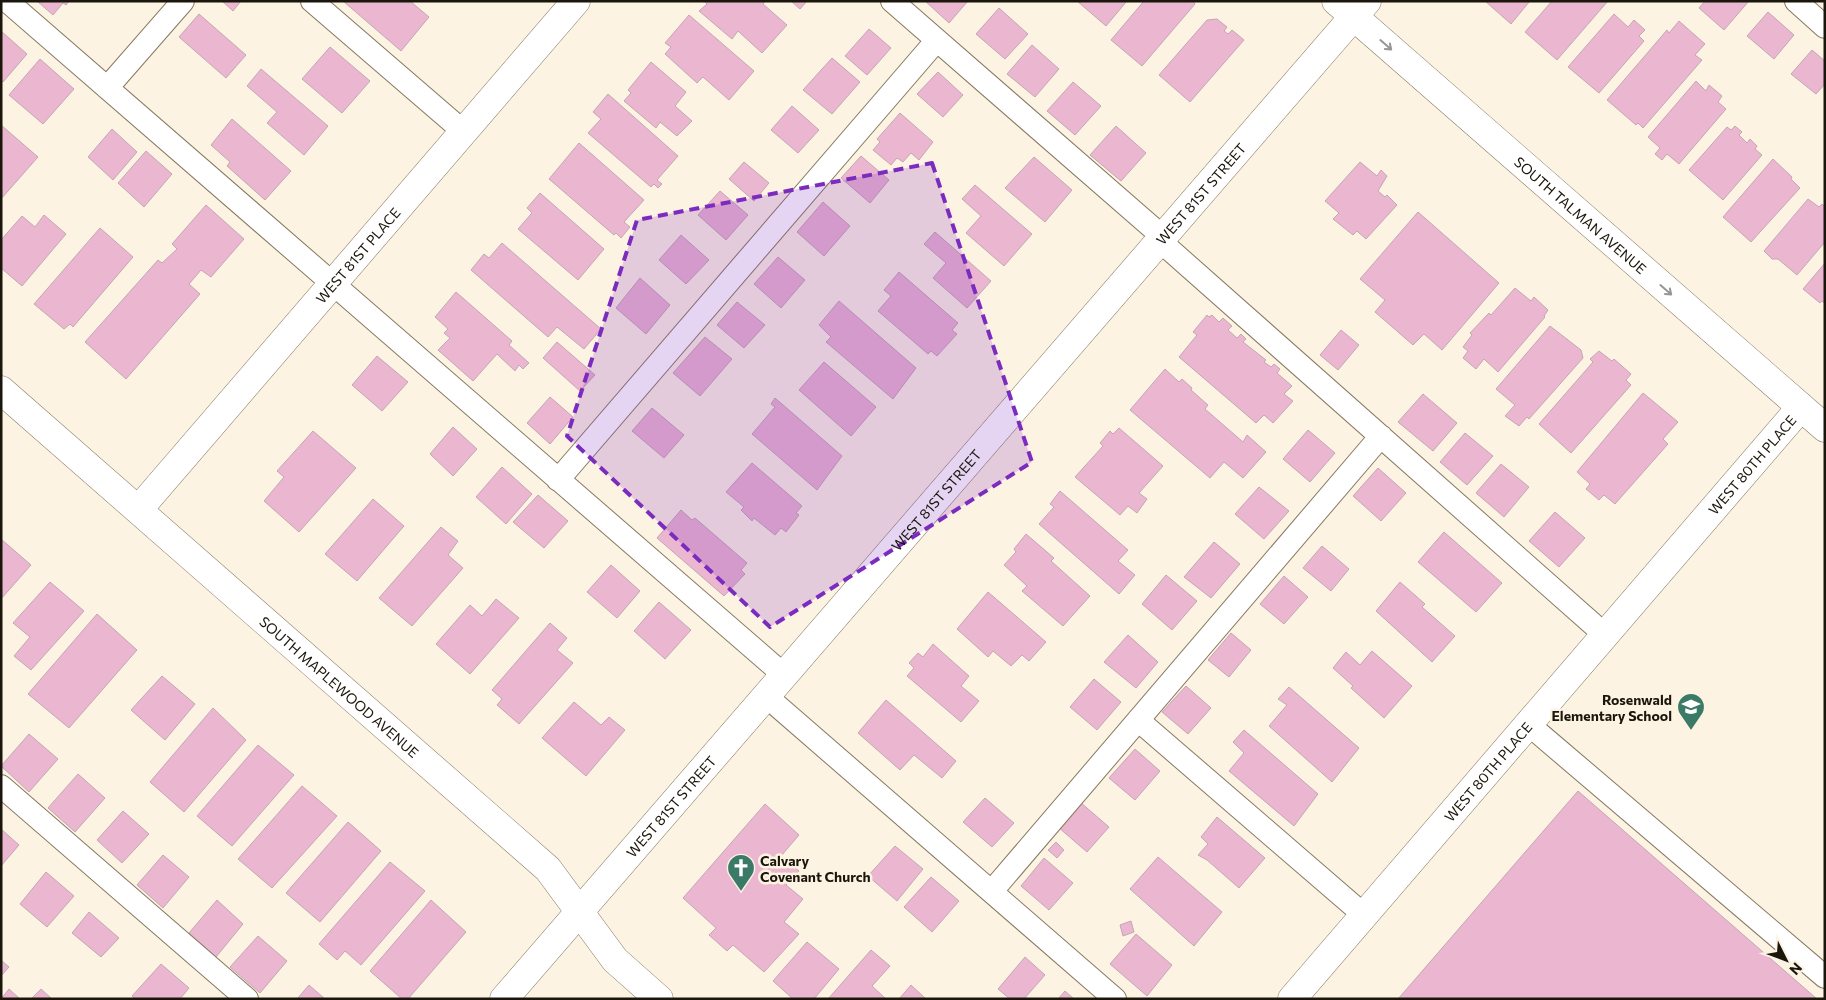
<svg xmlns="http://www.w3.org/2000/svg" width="1826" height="1000" viewBox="0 0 1826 1000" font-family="Commissioner,sans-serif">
	<rect width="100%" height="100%" fill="#fdf3e3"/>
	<path fill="#ebb6d0" stroke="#c4a6b4" d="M37,1H69L66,5L63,3L53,15Z
		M222,1H241L233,11Z
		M343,1H410L429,17L401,51Z
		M704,1H765L763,4L787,25L762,53L738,31L732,39L699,11L707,4Z
		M791,1H807L800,9Z
		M925,1H968L949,23Z
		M1077,1H1127L1106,26Z
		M1144,1H1193L1195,4L1142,66L1111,40Z
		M1485,1H1530L1511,24Z
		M1552,1H1608L1557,60L1525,32Z
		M1705,1H1749L1724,30L1699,8Z
		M999,8L1028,34L1005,59L976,34Z
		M1768,12L1794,35L1774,59L1747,36Z
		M199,14L246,55L226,78L179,37Z
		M1614,14L1628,27L1634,20L1645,30L1639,36L1644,41L1599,93L1568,67Z
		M689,15L754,71L729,100L703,77L697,83L665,54L671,47L665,43Z
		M1217,19L1227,27L1224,31L1228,34L1232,30L1244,40L1190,102L1159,75L1207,20Z
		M1679,21L1705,44L1695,55L1702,60L1643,128L1638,123L1636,125L1607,100L1667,30L1669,33Z
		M869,29L891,48L867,75L845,56Z
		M1,31L27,54L3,82L1,80Z
		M1032,45L1059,69L1035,97L1007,74Z
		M330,47L370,81L342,113L302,79Z
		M1812,50L1825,61V84L1816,94L1791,74Z
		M832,58L860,82L832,114L803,90Z
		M40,59L74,89L43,124L9,95Z
		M651,62L686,92L675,106L692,121L677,136L660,122L656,128L624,101L631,93L628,90Z
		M261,69L328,126L304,155L267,123L277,112L247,86Z
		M938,72L963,95L943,117L917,94Z
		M1696,81L1706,91L1709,85L1722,96L1718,102L1726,109L1679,164L1667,154L1662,160L1655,154L1660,148L1648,137Z
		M1073,82L1101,106L1075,135L1047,111Z
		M608,94L678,156L657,180L662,184L658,188L654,184L651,187L588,133L601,119L593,112Z
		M792,106L819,130L798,153L771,130Z
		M900,113L933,142L919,160L911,153L903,162L897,158L891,165L873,150L880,142L877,139Z
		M232,119L291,171L265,200L227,166L230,162L211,145Z
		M1,125L38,157L1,199Z
		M1116,126L1146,153L1121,181L1090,155Z
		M1735,126L1742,132L1739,135L1747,143L1750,139L1757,146L1755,149L1762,155L1723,200L1689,170L1727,127L1731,130Z
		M112,129L137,152L113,180L88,157Z
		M579,143L644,200L624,222L630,227L621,238L616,233L614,235L549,179Z
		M146,151L172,174L144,207L118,183Z
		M861,156L889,180L870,203L841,178Z
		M1034,157L1072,190L1045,222L1005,188Z
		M1773,159L1792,177L1791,179L1800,188L1751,242L1723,217Z
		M744,162L769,183L754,201L729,179Z
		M1360,162L1377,176L1381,170L1387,176L1378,191L1385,197L1387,195L1397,205L1366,239L1357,231L1353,235L1333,219L1339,213L1325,201Z
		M975,185L1032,234L1004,266L966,233L981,216L962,199Z
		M720,191L748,215L726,240L698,215Z
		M540,193L604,249L578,280L518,229L532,213L527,208Z
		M1808,199L1819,207L1822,204L1825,207V242L1797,275L1778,259H1772L1764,251Z
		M823,202L850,226L824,256L797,232Z
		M206,205L244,239L211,277L201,270L189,284L200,294L126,379L85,342L158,260L162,263L177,249L172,244Z
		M1418,212L1499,283L1442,350L1424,334L1413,345L1375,312L1385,300L1360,279Z
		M44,215L66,234L22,286L1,268V240L22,216L35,227Z
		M100,228L133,257L73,327L70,324L64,329L34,304Z
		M935,232L991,281L967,308L933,278L946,263L924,244Z
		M681,235L709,260L686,284L659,260Z
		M502,243L601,329L584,349L557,327L548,337L471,270L484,254L489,258Z
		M778,257L805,280L781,308L754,284Z
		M1825,263V304L1822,301L1820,303L1803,289Z
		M899,272L958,323L952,330L957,334L937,356L931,351L928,354L878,311L891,296L884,290Z
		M640,278L670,305L646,334L616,308Z
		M1515,288L1531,301L1534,297L1548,310L1544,316L1545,317L1498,372L1484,359L1476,369L1463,358L1468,351L1463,347L1472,335L1470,333L1489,313L1491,315Z
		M456,292L512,341L509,345L529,363L523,369L519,365L515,371L497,354L473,381L438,350L450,338L444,333L448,329L435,317Z
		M839,301L916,368L893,399L826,342L831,337L819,325Z
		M737,302L765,325L744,348L717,325Z
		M1207,315L1209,317L1212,315L1219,322L1223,318L1232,326L1228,330L1237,338L1241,334L1246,339L1243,342L1266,360L1264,362L1271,367L1274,364L1280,369L1277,373L1292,386L1284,394L1293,401L1273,423L1264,415L1256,423L1179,357L1197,335L1193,332Z
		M1550,326L1581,350L1583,358L1529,419L1527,417L1519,426L1505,416L1515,405L1496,389Z
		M1341,330L1359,345L1338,370L1320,355Z
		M705,337L732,359L700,396L673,373Z
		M557,342L595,375L580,391L543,358Z
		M1599,351L1612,361L1614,359L1631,374L1626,380L1631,385L1571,453L1539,424L1593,362L1590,359Z
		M377,356L408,382L382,411L352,385Z
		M824,362L876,407L851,436L799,390Z
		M1165,369L1179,382L1182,379L1192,388L1191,390L1208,405L1205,409L1243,442L1247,435L1266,452L1243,478L1224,462L1210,478L1130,410Z
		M1643,393L1678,422L1663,439L1668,444L1615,504L1604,495L1599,500L1586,489L1590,484L1577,472Z
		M1423,394L1457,423L1433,451L1398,422Z
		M550,397L573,417L550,444L527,423Z
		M775,398L842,456L817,490L752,434L775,407L771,404Z
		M652,408L684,435L664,458L632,431Z
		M453,427L477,449L453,476L430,454Z
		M1119,428L1163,466L1139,493L1147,499L1137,513L1128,506L1120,515L1075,477L1103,446L1100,443L1110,431L1113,434Z
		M1308,430L1335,453L1310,482L1283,459Z
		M313,431L356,468L299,532L264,501L284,477L277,471Z
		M1465,433L1493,456L1467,485L1440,462Z
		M752,463L802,506L796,513L799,515L786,532L781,528L775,535L754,518L752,521L741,510L744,507L726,492Z
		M1501,464L1529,487L1504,517L1476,493Z
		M502,467L532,494L506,524L476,497Z
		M1378,468L1406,493L1381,521L1353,496Z
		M1259,487L1289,511L1264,539L1235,514Z
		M1060,491L1128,550L1118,561L1135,575L1119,594L1039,524L1054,507L1050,504Z
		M538,495L568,521L544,548L513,522Z
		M373,499L404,526L357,581L325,554Z
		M681,510L692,520L695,518L747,563L741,570L745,574L724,596L657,538Z
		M1555,512L1585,538L1559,567L1529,541Z
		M441,527L458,541L448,555L463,568L412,626L379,598Z
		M1444,532L1502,583L1476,612L1418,562Z
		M1026,534L1054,558L1051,561L1090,596L1063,626L1022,591L1027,586L1004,565L1016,552L1014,549Z
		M1,539L31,565L1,599Z
		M1214,542L1240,564L1211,598L1184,577Z
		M1322,546L1349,569L1331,591L1303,568Z
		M611,565L640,591L617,618L587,592Z
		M1166,575L1197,601L1172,630L1142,604Z
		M1284,576L1308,597L1284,624L1260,604Z
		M50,582L84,611L31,670L14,656L30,637L13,623Z
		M1400,582L1425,604L1422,607L1455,636L1432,662L1376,611Z
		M988,592L1046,642L1029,661L1022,655L1011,666L993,651L988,657L957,629Z
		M496,599L519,618L470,674L436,644L470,605L482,616Z
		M659,602L691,630L665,659L634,631Z
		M97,614L137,650L69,728L28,694Z
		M550,623L567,638L557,650L573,663L519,724L497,705L502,699L492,690Z
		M1231,633L1251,650L1229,677L1208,660Z
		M1128,635L1158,662L1136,688L1104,662Z
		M933,644L969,676L961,686L979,701L961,722L907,676L914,668L909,663L918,653L923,657Z
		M1372,651L1412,686L1384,718L1351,688L1353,686L1333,668L1346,652L1360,665Z
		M162,676L195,704L165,740L131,710Z
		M1094,679L1121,702L1097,730L1070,707Z
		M1186,686L1211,708L1188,734L1162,712Z
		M1289,687L1359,748L1332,782L1269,726L1287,705L1278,699Z
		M886,700L956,761L942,778L914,755L900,770L858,733Z
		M574,702L601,725L609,717L625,730L586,776L542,738Z
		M213,708L246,740L184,812L150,782Z
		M1244,730L1318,794L1294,826L1229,771L1244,753L1233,742Z
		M29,734L58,759L29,792L1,766Z
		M258,745L294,775L232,846L197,816Z
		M1135,749L1160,771L1135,800L1109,778Z
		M78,774L105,798L75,832L48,808Z
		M302,786L337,816L272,888L238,859Z
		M1578,791L1817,999H1398Z
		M985,798L1014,823L992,847L963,822Z
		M1080,802L1109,827L1087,852L1058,827Z
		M765,804L799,835L781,856L799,871L786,885L803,899L784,922L799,934L764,972L733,945L727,951L709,935L716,928L683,898Z
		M123,811L149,834L122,863L97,840Z
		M1217,817L1265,858L1239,888L1207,860L1198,855L1208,844L1201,837Z
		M348,822L381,851L320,922L286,893Z
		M1,829L19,845L1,866Z
		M1056,842L1064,850L1057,858L1048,850Z
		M895,846L923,869L897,901L868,876Z
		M163,855L189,877L163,908L137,885Z
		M1158,857L1222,912L1194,946L1130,889Z
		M1044,858L1073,883L1049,910L1021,886Z
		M390,862L425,891L361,965L345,951L337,960L319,944Z
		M46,872L74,896L47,927L20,904Z
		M931,877L959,901L932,932L904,907Z
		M217,900L243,924L216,957L189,933Z
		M431,900L466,932L408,999H402L370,971Z
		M89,912L119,938L101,957L72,933Z
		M1131,921L1134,932L1123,936L1120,925Z
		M1136,934L1172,965L1147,996L1110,964Z
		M258,936L287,961L260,993L230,967Z
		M807,942L839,969L814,999H793L773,981Z
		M871,950L890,966L872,986L886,999H828Z
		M1025,957L1045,975L1024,999H1010L998,989Z
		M1,960L9,967L1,976Z
		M161,964L189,988L180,999H136L132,996Z
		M309,985L325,999H297Z
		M911,985L926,999H899Z
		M9,989L20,999H1Z
		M41,989L52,999H31Z
		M1065,991L1074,999H1058Z"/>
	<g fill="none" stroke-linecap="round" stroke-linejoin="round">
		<defs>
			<path id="service" d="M7,1L784,675
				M312,1L464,132
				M892,1L1163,237
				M1796,1L1825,27
				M107,88L183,1
				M1160,241L1604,634
				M558,480L937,40
				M766,696L1115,999
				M1138,720L1364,915
				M1528,724L1825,977
				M1,786L247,999
				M992,891L1381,436"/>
			<g id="minor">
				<path id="s1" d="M1336,1L1825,428"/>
				<path id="s2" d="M1,390L548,869L615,960L659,999"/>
				<path id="s3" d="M139,509L576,1"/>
				<path id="s4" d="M504,999L1367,1"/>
				<path id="s5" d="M1292,999L1801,407"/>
			</g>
		</defs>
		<use href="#service" stroke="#877960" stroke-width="24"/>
		<use href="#minor" stroke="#877960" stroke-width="29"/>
		<use href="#service" stroke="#fff" stroke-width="22"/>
		<use href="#minor" stroke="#fff" stroke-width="28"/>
	</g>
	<defs><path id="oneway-shaft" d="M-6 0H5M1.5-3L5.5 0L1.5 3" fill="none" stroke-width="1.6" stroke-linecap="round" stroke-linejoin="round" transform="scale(1.25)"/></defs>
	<g stroke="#989692">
		<use href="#oneway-shaft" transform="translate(1386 45) rotate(41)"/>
		<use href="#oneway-shaft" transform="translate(1666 290) rotate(41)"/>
	</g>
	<path fill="#7b2cbf" fill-opacity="0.2" stroke="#7b2cbf" stroke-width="4" stroke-dasharray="10 6" stroke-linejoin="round" d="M932,163L1032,462L770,627L567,436L637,220Z"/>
	<defs>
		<symbol id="school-pin" viewBox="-11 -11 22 30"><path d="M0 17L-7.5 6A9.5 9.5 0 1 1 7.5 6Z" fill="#3b7a66" stroke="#fdf3e3"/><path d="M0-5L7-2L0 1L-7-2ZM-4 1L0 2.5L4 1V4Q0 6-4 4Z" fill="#fff"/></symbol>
		<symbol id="church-pin" viewBox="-11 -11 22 30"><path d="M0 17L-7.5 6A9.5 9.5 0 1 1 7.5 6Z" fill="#3b7a66" stroke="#fdf3e3"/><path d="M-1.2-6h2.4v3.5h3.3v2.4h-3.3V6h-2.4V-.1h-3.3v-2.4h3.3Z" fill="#fff"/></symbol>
	</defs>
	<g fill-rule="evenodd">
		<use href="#school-pin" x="1675" y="691" width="32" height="43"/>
		<use href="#church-pin" x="725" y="852" width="32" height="43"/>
	</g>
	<g text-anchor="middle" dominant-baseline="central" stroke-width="5" stroke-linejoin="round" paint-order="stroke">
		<g font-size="14" fill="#1b160c" stroke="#fdf3e3">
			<text stroke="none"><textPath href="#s4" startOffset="1065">WEST 81ST STREET</textPath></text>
			<text stroke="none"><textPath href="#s1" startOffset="325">SOUTH TALMAN AVENUE</textPath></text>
			<text stroke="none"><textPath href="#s3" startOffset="335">WEST 81ST PLACE</textPath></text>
			<text stroke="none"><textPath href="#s5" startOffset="705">WEST 80TH PLACE</textPath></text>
			<text stroke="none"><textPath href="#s4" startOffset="660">WEST 81ST STREET</textPath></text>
			<text stroke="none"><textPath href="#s2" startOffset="450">SOUTH MAPLEWOOD AVENUE</textPath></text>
			<text stroke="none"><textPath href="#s5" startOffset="300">WEST 80TH PLACE</textPath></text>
			<text stroke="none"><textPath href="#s4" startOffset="255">WEST 81ST STREET</textPath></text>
		</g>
		<g font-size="14" font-weight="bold" fill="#1b160c" stroke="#fdf3e3" text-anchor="end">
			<text x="1672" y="699">Rosenwald<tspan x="1672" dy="16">Elementary School</tspan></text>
			<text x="760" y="860" text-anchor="start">Calvary<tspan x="760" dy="16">Covenant Church</tspan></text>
		</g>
	</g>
	<rect width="1826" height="1000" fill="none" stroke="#1b160c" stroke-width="5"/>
	<g transform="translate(1786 960) rotate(132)" stroke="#fdf3e3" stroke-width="4" paint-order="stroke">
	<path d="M0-4L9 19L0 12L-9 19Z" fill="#1b160c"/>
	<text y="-8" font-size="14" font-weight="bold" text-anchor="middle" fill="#1b160c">N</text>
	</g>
</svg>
